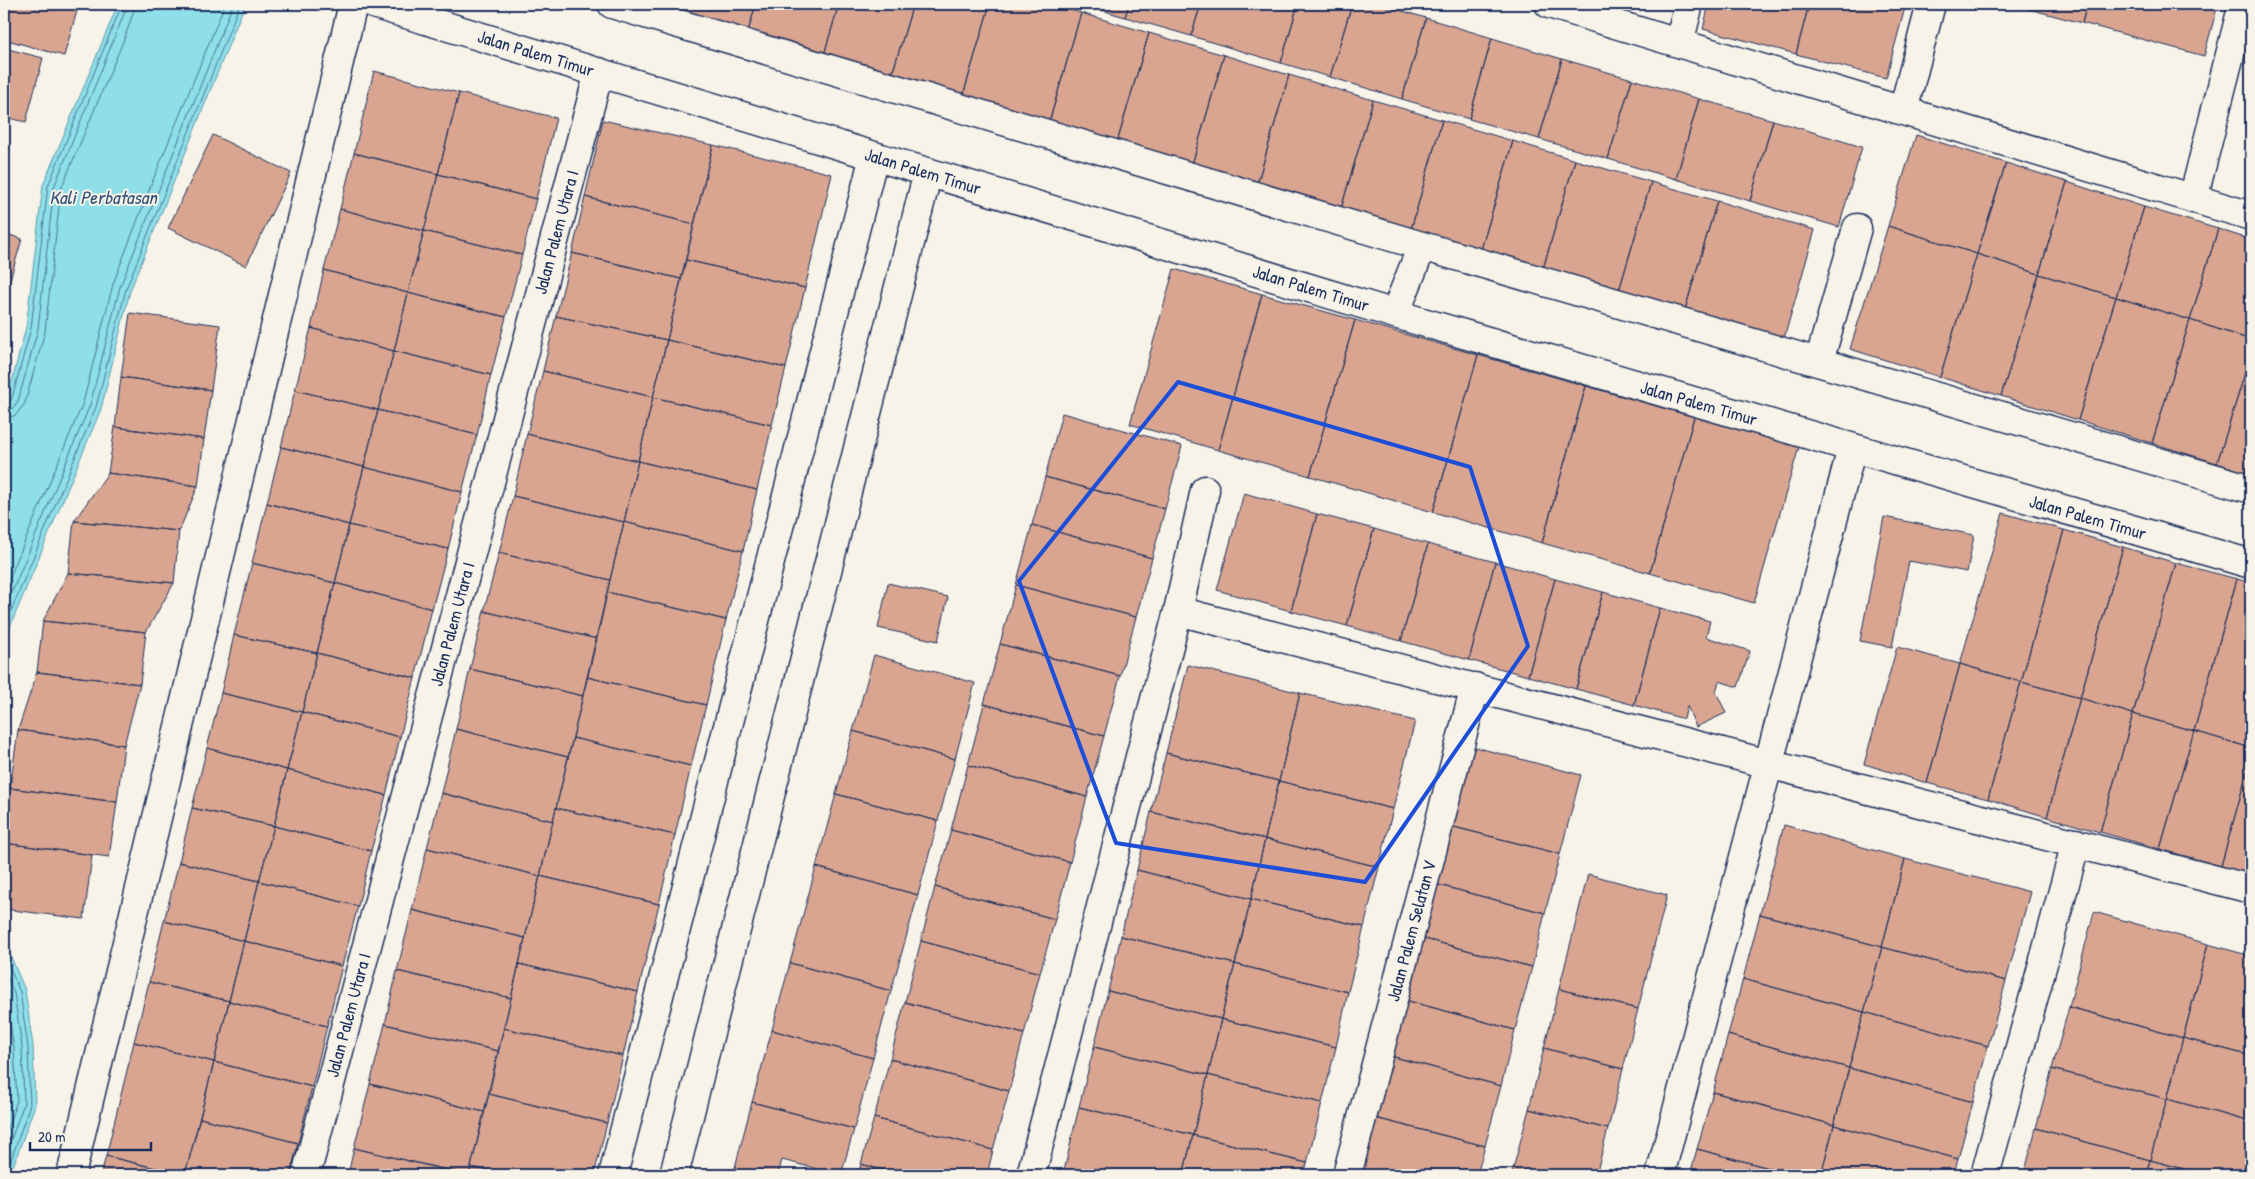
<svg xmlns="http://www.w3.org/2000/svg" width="2255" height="1179" viewBox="0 0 2255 1179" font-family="'Patrick Hand',sans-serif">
	<rect width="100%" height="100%" fill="#f7f3e8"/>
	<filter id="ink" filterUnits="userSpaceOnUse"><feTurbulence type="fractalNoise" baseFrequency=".02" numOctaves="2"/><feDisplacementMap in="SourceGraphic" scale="10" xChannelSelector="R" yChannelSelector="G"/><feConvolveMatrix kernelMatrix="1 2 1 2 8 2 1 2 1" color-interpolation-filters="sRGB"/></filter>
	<g filter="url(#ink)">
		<path fill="#8edfe8" stroke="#6099b1" d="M118,4H245L130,291L101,409L4,641V403L8,397L26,327L43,185Z
			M4,941L25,990L33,1046L35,1105L10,1175H4Z"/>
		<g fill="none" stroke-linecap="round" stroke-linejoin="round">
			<path stroke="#497595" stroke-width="1" d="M4,405L9,404L12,398L31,328L48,186L122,4
				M4,411L12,409L18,401L38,329L54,187L128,4
				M4,419L16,415L25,403L45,331L61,189L125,37L136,4
				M4,591L83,403L113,284L153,180L225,4
				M4,611L90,405L120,287L233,4
				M4,628L96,407L126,289L240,4
				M4,954L20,992L28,1047L30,1104L6,1175
				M4,970L14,993L22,1047L24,1103L4,1159
				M4,989L14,1048L17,1101L4,1137"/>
		</g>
		<path fill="#daa590" stroke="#1b2f5e" d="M4,4H79L64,56L4,39Z
			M643,4H684L681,15Z
			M684,4H756L747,35L681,15Z
			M756,4H839L823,58L747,35Z
			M839,4H913L891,78L823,58Z
			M913,4H990L962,99L891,78Z
			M990,4H1049L1081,13L1048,126L962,99Z
			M1081,4H1129L1125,17Z
			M1129,4H1201L1191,36L1125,17Z
			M1201,4H1298L1281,63L1191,36Z
			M1298,4H1352L1330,77L1281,63Z
			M1352,4H1378L1426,18L1402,99L1330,77Z
			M1709,4H1809L1796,54L1703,29Z
			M1809,4H1906L1886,78L1796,54Z
			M2010,4H2087L2082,23Z
			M2087,4H2218L2204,56L2082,23Z
			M1081,13L1149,33L1116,146L1048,126Z
			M1426,18L1492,38L1469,119L1402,99Z
			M1149,33L1224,55L1191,168L1116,146Z
			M1492,38L1562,59L1539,139L1469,119Z
			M4,48L43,58L26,122L4,117Z
			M1224,55L1289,75L1256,188L1191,168Z
			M1562,59L1632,79L1608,159L1539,139Z
			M374,71L459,93L438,174L354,153Z
			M1289,75L1373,100L1340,212L1256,188Z
			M1632,79L1699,99L1676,179L1608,159Z
			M459,93L556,118L536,199L438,174Z
			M1699,99L1773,120L1750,201L1676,179Z
			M1373,100L1442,120L1410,233L1340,212Z
			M603,120L713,145L694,224L585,197Z
			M1442,120L1513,141L1480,253L1410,233Z
			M1773,120L1862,147L1839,227L1750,201Z
			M213,135L291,173L246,266L168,228Z
			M1916,135L2006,163L1977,254L1888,226Z
			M1513,141L1575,160L1542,272L1480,253Z
			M713,145L832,174L805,288L686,260Z
			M354,153L438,174L424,231L340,209Z
			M1575,160L1651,182L1618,294L1542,272Z
			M2006,163L2067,182L2039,274L1977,254Z
			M438,174L536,199L522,255L424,231Z
			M1651,182L1717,201L1684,313L1618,294Z
			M2067,182L2144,207L2116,297L2039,274Z
			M585,197L694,224L681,279L572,253Z
			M1717,201L1815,230L1783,342L1684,313Z
			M2144,207L2218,229L2190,320L2116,297Z
			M340,209L424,231L408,293L324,270Z
			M1888,226L1977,254L1940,377L1850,349Z
			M2218,229L2251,240V340L2190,320Z
			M424,231L522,255L506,317L408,293Z
			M4,233L22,239L4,300Z
			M572,253L681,279L667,340L556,316Z
			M1977,254L2039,274L2001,396L1940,377Z
			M686,260L805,288L786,368L667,340Z
			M1174,269L1262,294L1218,450L1130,424Z
			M324,270L408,293L394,351L311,328Z
			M2039,274L2116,297L2078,420L2001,396Z
			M408,293L506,317L491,375L394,351Z
			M1262,294L1355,320L1310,476L1218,450Z
			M2116,297L2190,320L2152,443L2078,420Z
			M130,313L220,325L211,390L121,377Z
			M556,316L667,340L653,397L543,371Z
			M1355,320L1478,355L1433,512L1310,476Z
			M2190,320L2251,340V354L2217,463L2152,443Z
			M311,328L394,351L378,410L295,390Z
			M667,340L786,368L772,425L653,397Z
			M394,351L491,375L477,435L378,410Z
			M2251,354V474L2217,463Z
			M1478,355L1586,386L1542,543L1433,512Z
			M543,371L653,397L638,461L527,434Z
			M121,377L211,390L204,439L115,427Z
			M1586,386L1694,417L1650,573L1542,543Z
			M295,390L378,410L364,467L281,447Z
			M653,397L772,425L757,490L638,461Z
			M378,410L477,435L462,492L364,467Z
			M1062,413L1182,446L1165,509L1045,477Z
			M1694,417L1799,447L1754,603L1650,573Z
			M115,427L204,439L198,486L108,473Z
			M527,434L638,461L624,522L513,496Z
			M281,447L364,467L349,525L267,503Z
			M638,461L757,490L743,551L624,522Z
			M364,467L462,492L448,549L349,525Z
			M108,473L198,486L179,531L74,521Z
			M1045,477L1165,509L1152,558L1032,525Z
			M1244,493L1317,514L1291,611L1217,590Z
			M513,496L624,522L610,580L499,553Z
			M267,503L349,525L335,583L252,563Z
			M2003,513L2064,530L2021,682L1960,664Z
			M1317,514L1374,529L1347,626L1291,611Z
			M1884,517L1974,535L1967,572L1909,561L1892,647L1860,641Z
			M74,521L179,531L174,583L68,573Z
			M624,522L743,551L726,620L607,592Z
			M349,525L448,549L432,609L335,583Z
			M1032,525L1152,558L1136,617L1016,585Z
			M1374,529L1428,544L1401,641L1347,626Z
			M2064,530L2123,547L2080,698L2021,682Z
			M1428,544L1495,562L1469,660L1401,641Z
			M2123,547L2176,563L2133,714L2080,698Z
			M499,553L610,580L597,639L484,611Z
			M1495,562L1555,579L1528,676L1469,660Z
			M252,563L335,583L317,653L234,635Z
			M2176,563L2237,579L2194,731L2133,714Z
			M68,573L174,583L146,632L43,621Z
			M1555,579L1603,592L1576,689L1528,676Z
			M2237,579L2251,583V748L2194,731Z
			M335,583L432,609L415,678L317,653Z
			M888,583L948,597L938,641L878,628Z
			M1016,585L1136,617L1120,676L1000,644Z
			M607,592L726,620L706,705L587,677Z
			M1603,592L1660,608L1634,705L1576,689Z
			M1660,608L1710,621L1706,637L1750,651L1738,687L1719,681L1716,692L1726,713L1696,727L1687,706L1684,719L1634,705Z
			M484,611L597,639L583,696L470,669Z
			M43,621L146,632L140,684L37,672Z
			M234,635L317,653L302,712L221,693Z
			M1000,644L1120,676L1104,736L984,704Z
			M1897,647L1960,664L1927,783L1864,764Z
			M317,653L415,678L400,737L302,712Z
			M874,655L975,683L955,759L853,731Z
			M1960,664L2021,682L1988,799L1927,783Z
			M1188,665L1300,693L1279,781L1166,753Z
			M470,669L583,696L568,757L456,729Z
			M37,672L140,684L124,745L18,730Z
			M587,677L706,705L691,766L573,738Z
			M2021,682L2080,698L2047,817L1988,799Z
			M221,693L302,712L287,770L207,748Z
			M1300,693L1415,721L1393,809L1279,781Z
			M2080,698L2133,714L2100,832L2047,817Z
			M984,704L1104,736L1087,797L968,765Z
			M302,712L400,737L386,795L287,770Z
			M2133,714L2194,731L2160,849L2100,832Z
			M456,729L568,757L553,821L441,793Z
			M18,730L124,745L117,802L10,788Z
			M853,731L955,759L938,821L836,794Z
			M2194,731L2251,748V758L2221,866L2160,849Z
			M573,738L691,766L675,835L556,808Z
			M1467,745L1581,775L1560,854L1446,825Z
			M207,748L287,770L274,826L192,808Z
			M1166,753L1279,781L1265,839L1151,812Z
			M2251,758V875L2221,866Z
			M968,765L1087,797L1070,862L951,830Z
			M287,770L386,795L371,851L274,826Z
			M1279,781L1393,809L1379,867L1265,839Z
			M10,788L117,802L109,857L4,843Z
			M441,793L553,821L540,876L427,848Z
			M836,794L938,821L918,895L816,867Z
			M192,808L274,826L259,881L179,862Z
			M556,808L675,835L659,904L540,876Z
			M1151,812L1265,839L1251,899L1137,870Z
			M1446,825L1560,854L1545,913L1431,883Z
			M1784,825L1905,859L1882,947L1760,914Z
			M274,826L371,851L358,906L259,881Z
			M951,830L1070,862L1055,919L935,887Z
			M1265,839L1379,867L1364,927L1251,899Z
			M4,843L92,855L84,919L4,909Z
			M427,848L540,876L525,938L412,910Z
			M1905,859L2030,892L2006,981L1882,947Z
			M179,862L259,881L244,941L164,921Z
			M816,867L918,895L891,991L790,963Z
			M1137,870L1251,899L1235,964L1121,936Z
			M1588,874L1667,895L1638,1009L1559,989Z
			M540,876L659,904L638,992L519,964Z
			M259,881L358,906L342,966L244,941Z
			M1431,883L1545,913L1532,967L1417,937Z
			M935,887L1055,919L1040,973L921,941Z
			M1251,899L1364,927L1348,992L1235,964Z
			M412,910L525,938L511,998L397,971Z
			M2094,912L2208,944L2183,1038L2069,1007Z
			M1760,914L1882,947L1864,1012L1743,979Z
			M164,921L244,941L229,1001L149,982Z
			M1121,936L1235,964L1221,1019L1108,991Z
			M1417,937L1532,967L1515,1030L1401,999Z
			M244,941L342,966L327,1026L229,1001Z
			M921,941L1040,973L1024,1034L905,1002Z
			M2208,944L2251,956V1056L2183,1038Z
			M1882,947L2006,981L1988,1046L1864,1012Z
			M790,963L891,991L873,1058L772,1030Z
			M519,964L638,992L623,1056L504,1028Z
			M1235,964L1348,992L1336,1047L1221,1019Z
			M397,971L511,998L498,1051L385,1024Z
			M1743,979L1864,1012L1849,1068L1728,1035Z
			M149,982L229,1001L214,1062L134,1042Z
			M1559,989L1638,1009L1623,1069L1544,1048Z
			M1108,991L1221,1019L1208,1075L1094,1047Z
			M1401,999L1515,1030L1501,1086L1387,1055Z
			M229,1001L327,1026L312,1087L214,1062Z
			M905,1002L1024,1034L1009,1091L890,1059Z
			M2069,1007L2183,1038L2167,1099L2052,1069Z
			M1864,1012L1988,1046L1973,1102L1849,1068Z
			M1221,1019L1336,1047L1322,1103L1208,1075Z
			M385,1024L498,1051L484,1112L370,1084Z
			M504,1028L623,1056L607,1123L489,1094Z
			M772,1030L873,1058L854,1129L752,1102Z
			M1728,1035L1849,1068L1834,1125L1713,1092Z
			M2183,1038L2251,1056V1122L2167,1099Z
			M134,1042L214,1062L185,1175L106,1156Z
			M1094,1047L1208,1075L1193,1135L1079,1107Z
			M1544,1048L1623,1069L1608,1129L1529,1109Z
			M1387,1055L1501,1086L1485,1146L1371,1117Z
			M890,1059L1009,1091L993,1150L874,1118Z
			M214,1062L312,1087L298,1143L200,1118Z
			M1849,1068L1973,1102L1958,1159L1834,1125Z
			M2052,1069L2167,1099L2150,1160L2036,1128Z
			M1208,1075L1322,1103L1307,1163L1193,1135Z
			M370,1084L484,1112L469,1175L354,1148Z
			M1713,1092L1834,1125L1821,1175H1796L1697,1149Z
			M489,1094L607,1123L594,1175H506L471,1167Z
			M2167,1099L2251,1122V1175H2207L2150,1160Z
			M752,1102L854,1129L841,1175L782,1160L778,1175H733Z
			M1079,1107L1193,1135L1183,1175H1080L1064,1171Z
			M1529,1109L1608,1129L1596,1175H1522L1512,1173Z
			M1371,1117L1485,1146L1477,1175H1369L1357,1172Z
			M200,1118L298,1143L290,1175H185Z
			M874,1118L993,1150L987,1175H901L861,1164Z
			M1834,1125L1958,1159L1954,1175H1821Z
			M2036,1128L2150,1160L2146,1175H2024Z
			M1193,1135L1307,1163L1304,1175H1183Z
			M354,1148L466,1175H348Z
			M1697,1149L1796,1175H1690Z
			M106,1156L182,1175H101Z
			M2150,1160L2207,1175H2146Z
			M861,1164L901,1175H858Z
			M471,1167L506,1175H469Z"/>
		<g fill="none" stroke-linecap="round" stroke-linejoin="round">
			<defs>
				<path id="minor" d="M373,4L1395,314L2251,564
					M612,4L1422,246L2251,489
					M1549,4L2251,216
					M1679,43L1689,4
					M1903,111L1931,4
					M2193,199L2243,4
					M1395,314L1422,246
					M1819,362L1857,228
					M1178,611L2251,889
					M71,1175L353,4
					M306,1175L599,72
					M613,1175L874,156
					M674,1175L928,172
					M1031,1175L1178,611L1205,490
					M1347,1175L1475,687
					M1660,1175L1852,448
					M1985,1175L2076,843"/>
			</defs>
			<use href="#minor" stroke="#1b2f5e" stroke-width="31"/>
			<use href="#minor" stroke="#f7f3e8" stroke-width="28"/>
		</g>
	</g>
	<path fill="none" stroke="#1d4ed8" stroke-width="4" stroke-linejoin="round" d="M1178,382L1470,467L1528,646L1365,882L1116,843L1019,581Z"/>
	<g text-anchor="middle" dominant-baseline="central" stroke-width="4" stroke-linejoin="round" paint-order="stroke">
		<g font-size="18" fill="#1b2f5e" stroke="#f7f3e8">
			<text transform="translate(536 53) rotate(17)">Jalan Palem Timur</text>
			<text transform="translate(923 171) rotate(17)">Jalan Palem Timur</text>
			<text transform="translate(556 232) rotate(-75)">Jalan Palem Utara I</text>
			<text transform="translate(1311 288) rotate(17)">Jalan Palem Timur</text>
			<text transform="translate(1699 403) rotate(16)">Jalan Palem Timur</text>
			<text transform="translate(2088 517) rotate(16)">Jalan Palem Timur</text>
			<text transform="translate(452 624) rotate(-75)">Jalan Palem Utara I</text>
			<text transform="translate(1411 931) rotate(-75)">Jalan Palem Selatan V</text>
			<text transform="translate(348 1015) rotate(-75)">Jalan Palem Utara I</text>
		</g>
		<g font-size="19" font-style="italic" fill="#32527a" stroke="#f7f3e8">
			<text x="103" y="197">Kali Perbatasan</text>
		</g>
	</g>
	<rect width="2255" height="1179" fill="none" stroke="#f7f3e8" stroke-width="20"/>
	<rect x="10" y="10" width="2235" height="1159" fill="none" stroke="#1b2f5e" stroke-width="2" filter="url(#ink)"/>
	<path d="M30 1142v8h121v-8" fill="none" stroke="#1b2f5e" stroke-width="2.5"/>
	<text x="38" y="1142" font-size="15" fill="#1b2f5e" stroke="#f7f3e8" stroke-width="4" paint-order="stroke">20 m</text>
</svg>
